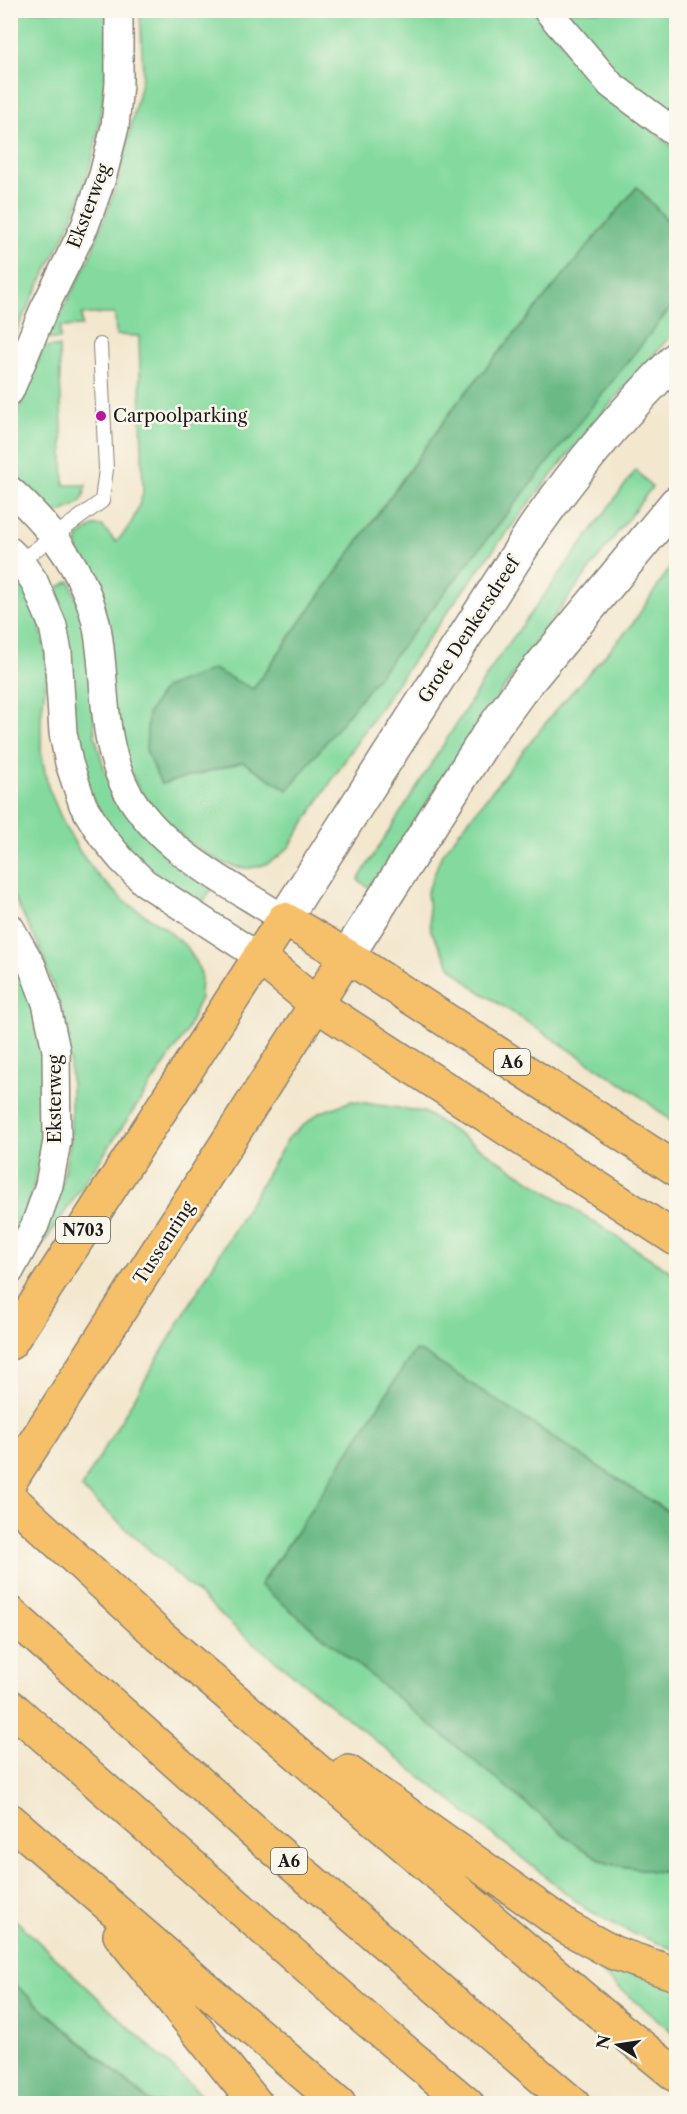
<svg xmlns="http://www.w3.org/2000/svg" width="687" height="2114" viewBox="0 0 687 2114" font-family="'Libre Caslon Text',serif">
	<rect width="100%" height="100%" fill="#fbf7ec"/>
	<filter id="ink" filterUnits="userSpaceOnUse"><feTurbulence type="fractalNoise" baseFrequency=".0167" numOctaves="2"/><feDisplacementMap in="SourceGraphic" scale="12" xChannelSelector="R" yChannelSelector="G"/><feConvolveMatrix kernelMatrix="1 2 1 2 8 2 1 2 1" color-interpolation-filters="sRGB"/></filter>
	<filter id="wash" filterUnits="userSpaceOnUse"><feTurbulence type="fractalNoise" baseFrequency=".008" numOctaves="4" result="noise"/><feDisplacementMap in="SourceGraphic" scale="24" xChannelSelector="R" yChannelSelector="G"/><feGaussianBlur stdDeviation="1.35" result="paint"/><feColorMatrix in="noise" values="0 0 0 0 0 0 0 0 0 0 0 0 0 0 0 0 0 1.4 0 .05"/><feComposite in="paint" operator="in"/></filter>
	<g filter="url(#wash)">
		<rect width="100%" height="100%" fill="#f3e7ce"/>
		<path fill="#84da9e" stroke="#507b5d" stroke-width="1.5" d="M11,11H107C109,83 99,159 69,225C51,266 27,303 11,345Z
			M140,11H533L619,102L676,150V242L667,220L637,187L457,403L252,690L164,688L148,714L146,750L161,784L243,762L288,790L676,298V330C531,488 403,666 289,847C266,871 241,875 212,857C182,839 151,814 135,782C120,752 115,719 107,686C97,642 87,598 77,553L78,538L93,526H102L116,542C131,527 137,513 143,493L139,336L116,335L115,314H82V326L60,327V339H47L89,259L119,179L143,73Z
			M558,11H668L676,19V126L604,62Z
			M43,347H59L64,485H86L84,495L80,503L59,513L49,511L11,475V441L16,417Z
			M636,470L652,487L544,630L456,758L371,889L358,880L496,661Z
			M676,559V1125L635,1092L473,987L451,967L431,931L427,893L442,854L555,711L631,626Z
			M10,570L28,589L40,624L48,665L41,717V752L48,787L63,822L80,852L99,877L124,901L165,928L188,948L201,973L200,998L186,1033L39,1250L58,1200L71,1138V1079L67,1026L38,944L11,892Z
			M70,581L87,626L95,736L105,771L213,886L200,908L156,879L113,836L81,777L50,592Z
			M11,954C41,1010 52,1083 42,1146C37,1181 25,1215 11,1247Z
			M352,1101L424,1112L676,1275V1517L422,1352L260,1584L579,1847L609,1864L659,1872L676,1871V1950L629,1932L586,1909L241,1633L81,1488L289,1137L319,1113Z
			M10,1915L210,2103H152L11,1981Z
			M587,1961L676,1986V2035Z"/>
		<path fill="#6bba85" stroke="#446b50" stroke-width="1.5" d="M637,187L667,220L676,242V301L288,790L243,762L161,784L146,750L148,714L164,688L213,669L253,689L457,403Z
			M414,1351L422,1352L676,1517V1871L659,1872L609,1864L579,1847L260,1585L290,1542Z
			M11,1981L140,2094L152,2103H11Z"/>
	</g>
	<g filter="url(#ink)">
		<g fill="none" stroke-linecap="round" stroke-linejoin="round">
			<defs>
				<path id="service" d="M20,561L102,501L106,469L100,345"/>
				<path id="minor" d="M547,10L611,85L676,133
					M10,391L43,311L85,226L103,175L115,127L119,83V10
					M10,490C53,528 92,581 99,640C106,690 102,744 127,791C160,851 229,883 284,919
					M10,551L20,561L34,581L53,626L58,652L63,733L69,763L83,805L102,836L121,859L144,882L259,957
					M10,927L32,966L46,1003L56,1050L57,1141L49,1185L35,1225L10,1271"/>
				<path id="tertiary" d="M284,919L535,527C578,466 624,411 676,359
					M347,956L486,738L520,691L676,503"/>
				<path id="trunk" d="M259,957L317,1005
					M10,1343L284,919L347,956L10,1481"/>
				<path id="motorway" d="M347,956L676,1169
					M317,1005L676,1239
					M10,1498L160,1636L599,2012L676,2075
					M10,1613L251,1829L573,2104
					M10,1706L365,2018L467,2104
					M348,1772L568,1928L614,1953L676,1974
					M10,1820L339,2104
					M120,1935L256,2104"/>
			</defs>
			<use href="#service" stroke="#888275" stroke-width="16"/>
			<use href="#minor" stroke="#888275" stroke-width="30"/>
			<use href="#tertiary" stroke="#888275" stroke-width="36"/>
			<use href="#trunk" stroke="#888275" stroke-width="36"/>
			<use href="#motorway" stroke="#888275" stroke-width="36"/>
			<use href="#service" stroke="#fff" stroke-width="14"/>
			<use href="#minor" stroke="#fff" stroke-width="27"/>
			<use href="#tertiary" stroke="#fff" stroke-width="33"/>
			<use href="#trunk" stroke="#f6c06b" stroke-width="33"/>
			<use href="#motorway" stroke="#f6c06b" stroke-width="33"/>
		</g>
	</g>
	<circle fill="#b5179e" stroke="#fbf7ec" stroke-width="2" cx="101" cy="416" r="6"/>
	<g text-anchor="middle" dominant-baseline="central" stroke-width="5" stroke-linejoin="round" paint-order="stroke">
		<g fill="#fbf7ec" stroke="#5f5e5a" stroke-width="1.5">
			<rect x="494" y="1049" width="36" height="26" rx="4.5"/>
			<rect x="56" y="1217" width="54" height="26" rx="4.5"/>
			<rect x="271" y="1848" width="36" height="26" rx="4.5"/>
		</g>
		<g font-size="16" font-weight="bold" fill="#1c1c1c">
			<text x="512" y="1062">A6</text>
			<text x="83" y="1230">N703</text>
			<text x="289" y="1861">A6</text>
		</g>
		<g font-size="18" fill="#1c1c1c" stroke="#fbf7ec">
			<text transform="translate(89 206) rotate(-69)">Eksterweg</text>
			<text transform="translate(469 630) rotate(-57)">Grote Denkersdreef</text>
			<text transform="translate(55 1099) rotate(-90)">Eksterweg</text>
			<text transform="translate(164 1243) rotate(-57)">Tussenring</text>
		</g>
		<g font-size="18" fill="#1c1c1c" stroke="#fbf7ec" text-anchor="start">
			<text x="113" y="416">Carpoolparking</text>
		</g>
	</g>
	<rect width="687" height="2114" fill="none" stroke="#fbf7ec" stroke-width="36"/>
	<g transform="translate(618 2045) rotate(282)" stroke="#fbf7ec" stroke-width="4.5" paint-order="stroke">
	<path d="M0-4.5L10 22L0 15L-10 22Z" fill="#1c1c1c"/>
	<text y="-9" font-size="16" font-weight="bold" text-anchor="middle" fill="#1c1c1c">N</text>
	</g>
</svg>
